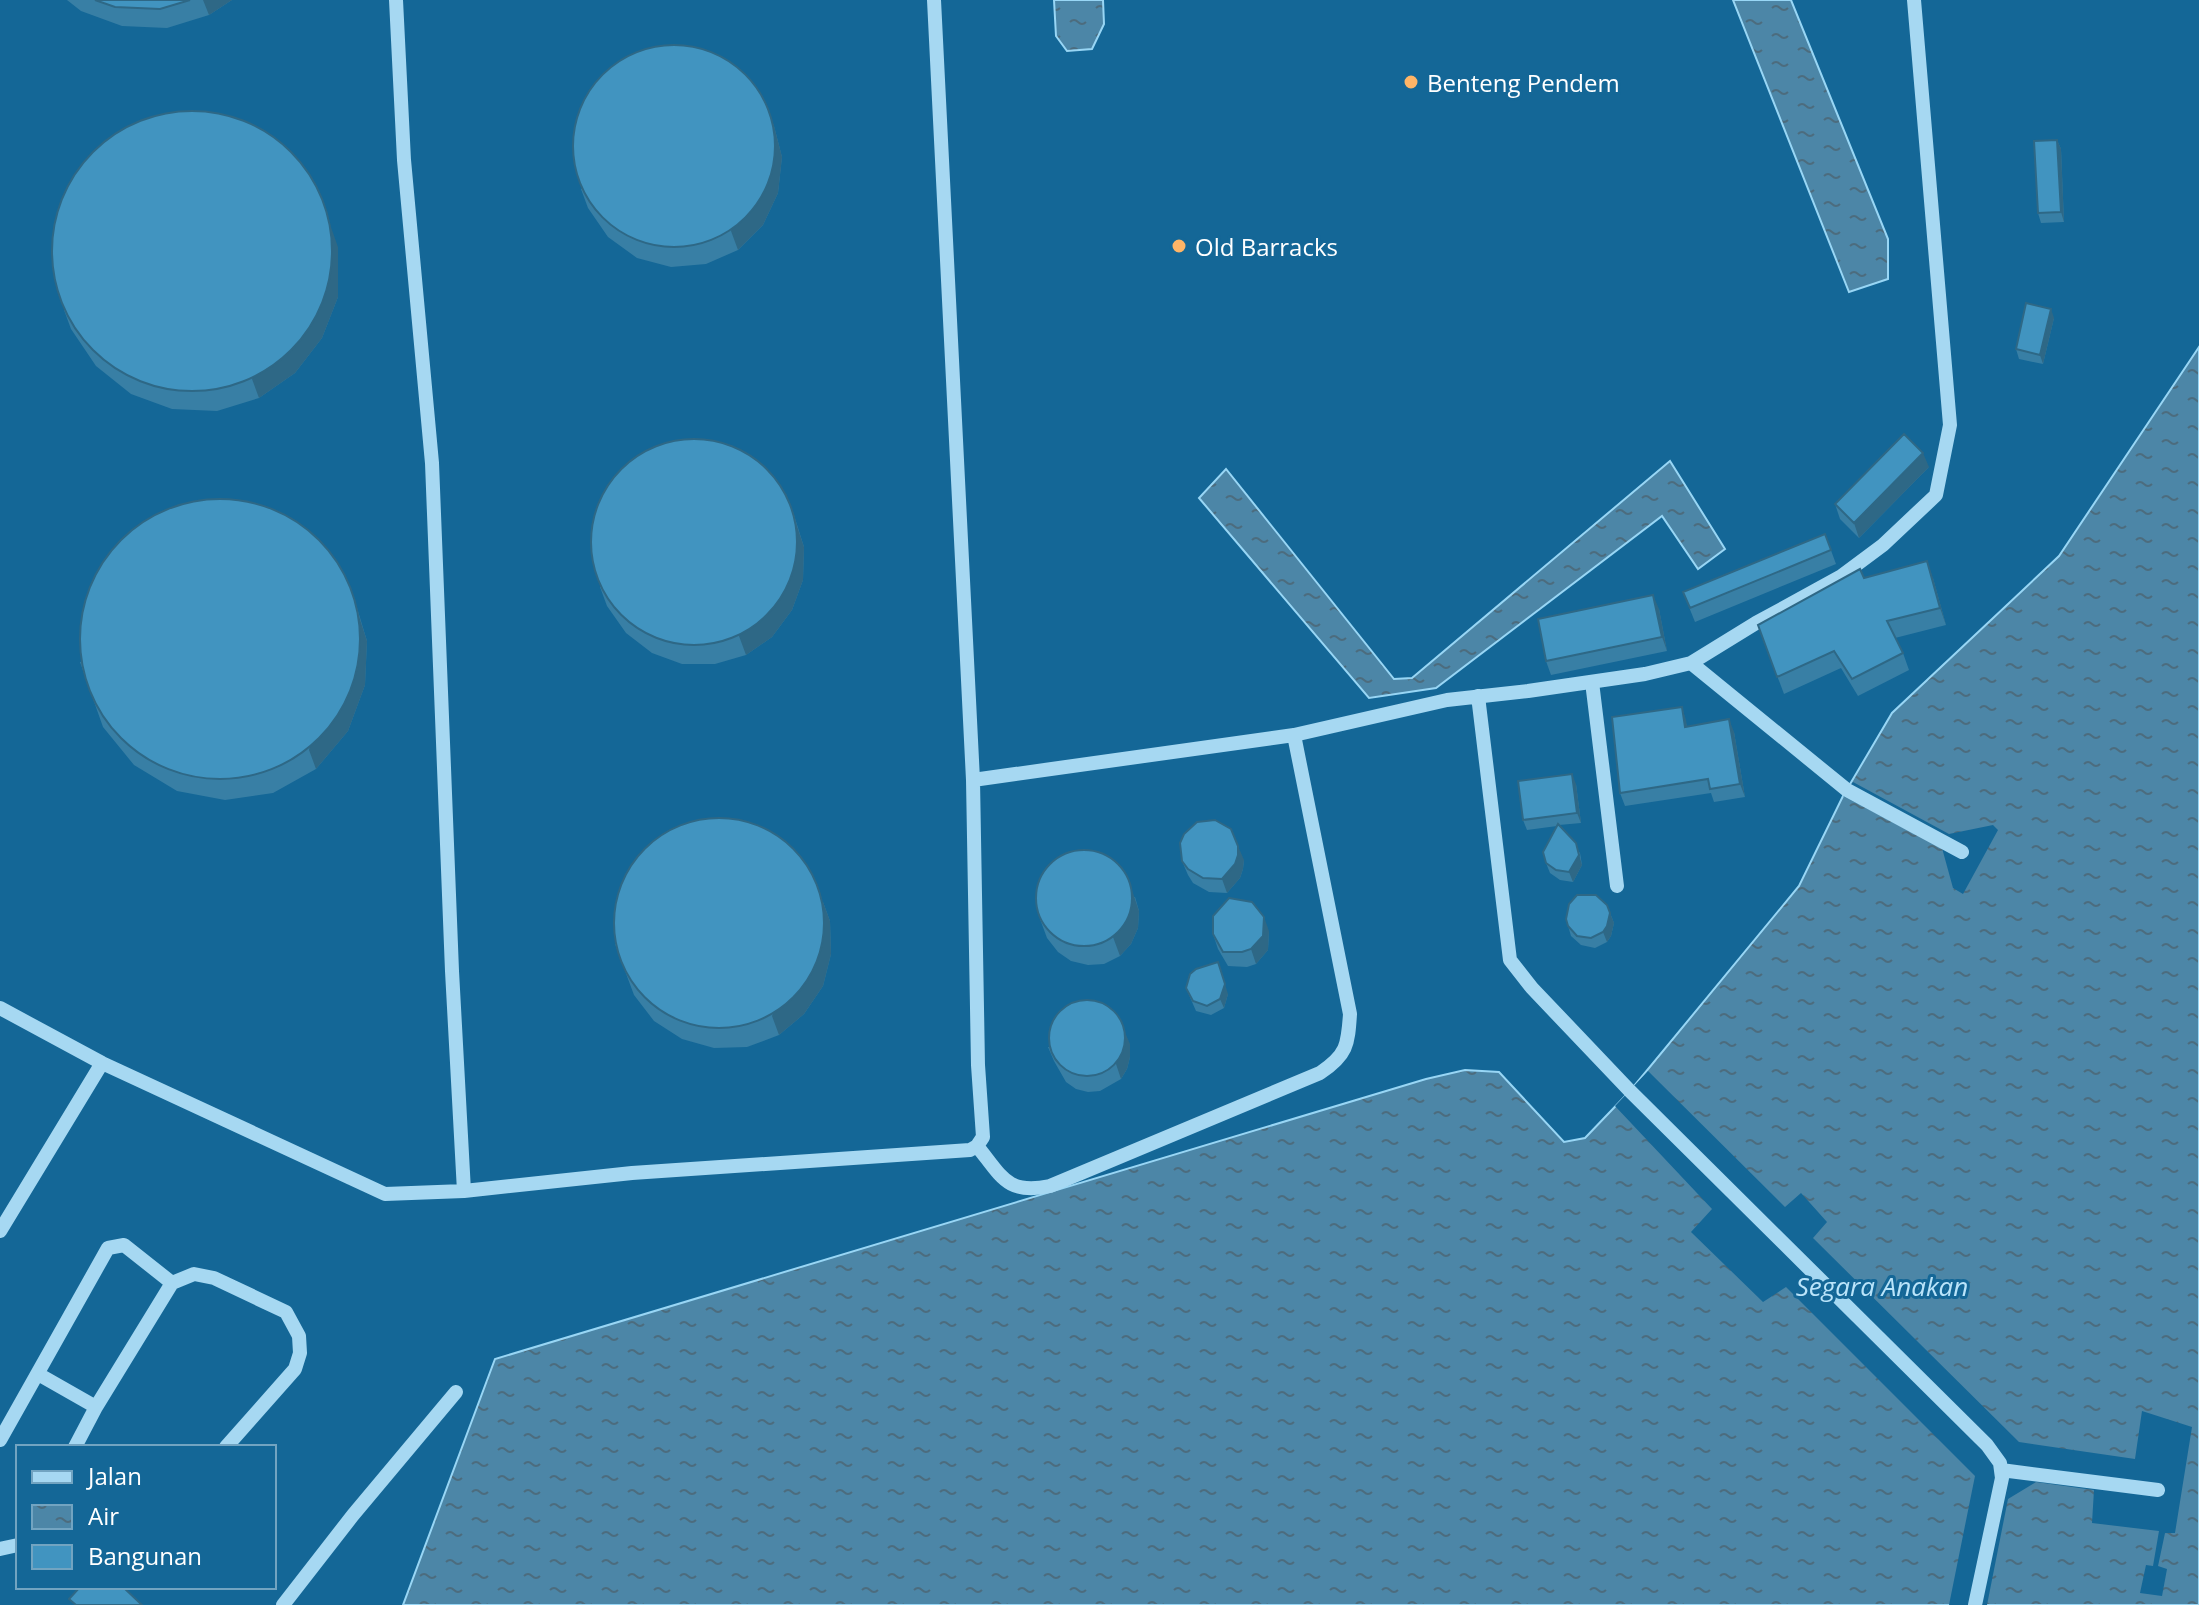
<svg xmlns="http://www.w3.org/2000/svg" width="2199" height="1605" viewBox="0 0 2199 1605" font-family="'Open Sans',sans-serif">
	<defs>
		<pattern id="water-ripples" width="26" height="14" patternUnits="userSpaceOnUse" patternTransform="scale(2)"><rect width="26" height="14" fill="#4c86a7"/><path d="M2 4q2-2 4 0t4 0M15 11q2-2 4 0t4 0" fill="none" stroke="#4c6c7e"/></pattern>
	</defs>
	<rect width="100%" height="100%" fill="#146797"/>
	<path fill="url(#water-ripples)" stroke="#98d6f5" stroke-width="2" d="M1054,0H1103L1104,24L1092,49L1067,51L1056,36Z
		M1733,0H1791L1888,239V279L1849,292Z
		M2199,347V1605H403L495,1359L1426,1079L1465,1070L1499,1072L1564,1142L1585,1138L1630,1091L1799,886L1843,796L1892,713L2059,556Z
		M1670,461L1725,549L1698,569L1662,516L1436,688L1369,698L1199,498L1226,469L1394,679L1412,678Z"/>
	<path fill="#146797" d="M1853,782L1949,834L1993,825L1998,830L1963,894L1953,888L1942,848L1843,796Z
		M1648,1071L1785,1207L1801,1193L1827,1222L1813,1238L2019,1442L2135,1459L2142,1411L2192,1427L2175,1533H2165L2158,1566L2167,1569L2162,1596L2140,1593L2146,1565L2153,1566L2159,1531L2092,1523L2094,1490L2036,1482L2008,1499L1987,1605H1949L1975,1476L1786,1287L1763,1302L1691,1232L1712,1209L1615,1106Z"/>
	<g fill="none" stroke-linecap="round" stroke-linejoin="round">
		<path stroke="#a6d8f2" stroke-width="14" d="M396,0L404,160L432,463L452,971L464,1191
			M1691,663L1847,790L1962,852
			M1592,682L1617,886
			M1478,696L1510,960L1532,988L1630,1091L1987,1445L2000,1463L2002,1478L1975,1605
			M973,780L1294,735L1447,700L1528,691L1645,674L1691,663L1756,623L1840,577L1883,545L1936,495L1950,425L1914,0
			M0,1008L102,1063L385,1194L464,1191L632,1173L970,1150L977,1146L983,1137L978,1065L973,780L934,0
			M977,1146C1002,1177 1007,1195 1050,1186L1320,1073C1347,1055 1348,1045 1350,1014L1294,735
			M0,1231L102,1063
			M38,1374L96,1407
			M0,1440L108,1248L124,1245L172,1283
			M75,1447L96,1407L172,1283L194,1274L214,1278L286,1312L299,1336L300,1353L295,1369L226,1447
			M2001,1470L2158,1490
			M0,1549L18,1545
			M283,1605L353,1515L456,1392"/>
	</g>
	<path fill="#387fa5" d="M67,0H232L209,15L167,28L122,26L81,11Z
		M767,107L774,126L782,157L778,193L763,225L738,250L706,264L671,267L637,258L608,237L588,208L581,189Z
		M2057,140L2061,149L2064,222L2041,223L2038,213Z
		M338,247V297L322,338L295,373L259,398L217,411L172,409L131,394L96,366L71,329L64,310Z
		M2054,318L2043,364L2019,359L2016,349Z
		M1929,467L1859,538L1840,519L1835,504Z
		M793,512L804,547L803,580L792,610L772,637L746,655L715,664H682L652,653L626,633L607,606L600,587Z
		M1825,534L1836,564L1695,622L1683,592Z
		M1864,578H1933L1946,625L1895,638L1903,653L1909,670L1858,696L1841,668L1784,694L1758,625Z
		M354,598L367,641L365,685L348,731L316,769L273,793L225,800L177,791L134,765L103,727L80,662Z
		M1659,609L1667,651L1551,675L1546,661Z
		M1682,707L1687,727L1734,732L1745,797L1714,802L1711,793L1625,806L1620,793Z
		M1576,784L1581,823L1559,825L1580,853L1582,865L1573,882L1560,880L1550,873L1546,863L1557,826L1527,830L1523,820Z
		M1244,860L1243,869L1240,878L1227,893L1209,892L1193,883L1188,875L1182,861Z
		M1135,897L1139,911L1138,928L1131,944L1120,956L1104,964L1088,965L1071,961L1058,952L1047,938L1040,919Z
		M823,902L830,921L831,954L823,986L804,1014L779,1035L747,1047L714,1048L682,1039L654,1021L634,995L615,944Z
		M1607,905L1614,923L1611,936L1607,942L1595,948L1581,945L1571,936L1566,919Z
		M1269,931L1268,950L1256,964L1247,967L1228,966L1218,949L1213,934Z
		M1186,988L1228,994L1224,1008L1211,1015L1196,1011Z
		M1130,1044V1057L1127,1069L1121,1079L1100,1091L1088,1092L1076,1089L1066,1082L1054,1061L1048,1047Z"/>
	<path fill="#2e6886" d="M203,0H232L209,15Z
		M767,107L774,126L782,157L778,193L763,225L738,250L731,231Z
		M2057,140L2061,149L2064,222L2061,212Z
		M315,182L338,247V297L322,338L295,373L259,398L252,379Z
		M2051,309L2054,318L2043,364L2040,355Z
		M1923,453L1929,467L1859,538L1854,523Z
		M786,493L804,547L803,580L792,610L772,637L746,655L739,636Z
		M1927,561L1933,578L1946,625L1940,608Z
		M347,579L367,641L365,685L348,731L316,769L309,750Z
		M1653,595L1659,609L1667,651L1662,637Z
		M1682,707L1686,720L1689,740L1685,727Z
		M1729,719L1734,732L1745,797L1740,784Z
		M1572,774L1576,784L1581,823L1577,813Z
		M1576,843L1582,865L1573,882L1569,872Z
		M1238,846L1244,860L1243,869L1240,878L1227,893L1222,879Z
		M1128,878L1139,911L1138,928L1131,944L1120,956L1113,937Z
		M823,902L830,921L831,954L823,986L804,1014L779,1035L772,1016Z
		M1610,913L1614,923L1611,936L1607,942L1603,932Z
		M1264,917L1269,931L1268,950L1256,964L1251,949Z
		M1218,962L1228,994L1224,1008L1220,999Z
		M1124,1030L1130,1044V1057L1127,1069L1121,1079L1116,1064Z"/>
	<path fill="#4194c0" stroke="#2e6886" stroke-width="2" d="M95,0H190L160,9L115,7Z
		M573 146a101 101 0 1 1 202 0a101 101 0 1 1-202 0Z
		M52 251a140 140 0 1 1 280 0a140 140 0 1 1-280 0Z
		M2057,140L2061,212L2038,213L2034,141Z
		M2026,303L2051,309L2040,355L2016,349Z
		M1904,434L1923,453L1854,523L1835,504Z
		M591 542a103 103 0 1 1 206 0a103 103 0 1 1-206 0Z
		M80 639a140 140 0 1 1 280 0a140 140 0 1 1-280 0Z
		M1825,534L1831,550L1690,608L1683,592Z
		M1927,561L1940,608L1887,621L1903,653L1852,679L1834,651L1777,677L1758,625L1860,569L1864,578Z
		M1653,595L1662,637L1546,661L1538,619Z
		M1682,707L1685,727L1729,719L1740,784L1710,789L1708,779L1620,793L1612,717Z
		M1572,774L1577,813L1523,820L1518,781Z
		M614 923a105 105 0 1 1 210 0a105 105 0 1 1-210 0Z
		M1215,820L1231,829L1238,846V855L1235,864L1222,879L1203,878L1188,869L1182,861L1180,843L1184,834L1197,822Z
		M1558,824L1576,843L1579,855L1569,872L1556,870L1546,863L1543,852Z
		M1036 898a48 48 0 1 1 96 0a48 48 0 1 1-96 0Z
		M1577,895H1596L1607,905L1610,913L1607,926L1603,932L1591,938L1577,936L1568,926L1566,919L1569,904Z
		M1229,898L1252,902L1264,917L1263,936L1251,949L1242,952H1223L1213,934V916Z
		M1218,962L1225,984L1220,999L1207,1006L1193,1001L1186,988L1190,974L1196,969Z
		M1049 1038a38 38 0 1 1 76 0a38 38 0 1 1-76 0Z
		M80,1587H123L142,1605H76L69,1599Z"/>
	<g fill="#ffb567" stroke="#146797" stroke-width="3">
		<circle cx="1411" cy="82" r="8"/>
		<circle cx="1179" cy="246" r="8"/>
	</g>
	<g text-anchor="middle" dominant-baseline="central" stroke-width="6" stroke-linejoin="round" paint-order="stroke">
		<g font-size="24" fill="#fff" stroke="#146797" text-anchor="start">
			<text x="1427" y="82">Benteng Pendem</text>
			<text x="1195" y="246">Old Barracks</text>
		</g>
		<g font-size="26" font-style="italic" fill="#bae4fa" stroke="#146797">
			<text x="1882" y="1286">Segara Anakan</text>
		</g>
	</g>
	<rect x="16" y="1445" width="260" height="144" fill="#146797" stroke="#72a4c1" stroke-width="2"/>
	<rect x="32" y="1471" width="40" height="12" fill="#a6d8f2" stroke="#72a4c1" stroke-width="2"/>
	<text x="88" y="1485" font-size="24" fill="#ffffff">Jalan</text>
	<rect x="32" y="1505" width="40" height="24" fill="url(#water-ripples)" stroke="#72a4c1" stroke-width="2"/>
	<text x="88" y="1525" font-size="24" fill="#ffffff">Air</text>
	<rect x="32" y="1545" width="40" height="24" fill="#4194c0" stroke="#72a4c1" stroke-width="2"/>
	<text x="88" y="1565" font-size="24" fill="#ffffff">Bangunan</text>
</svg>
